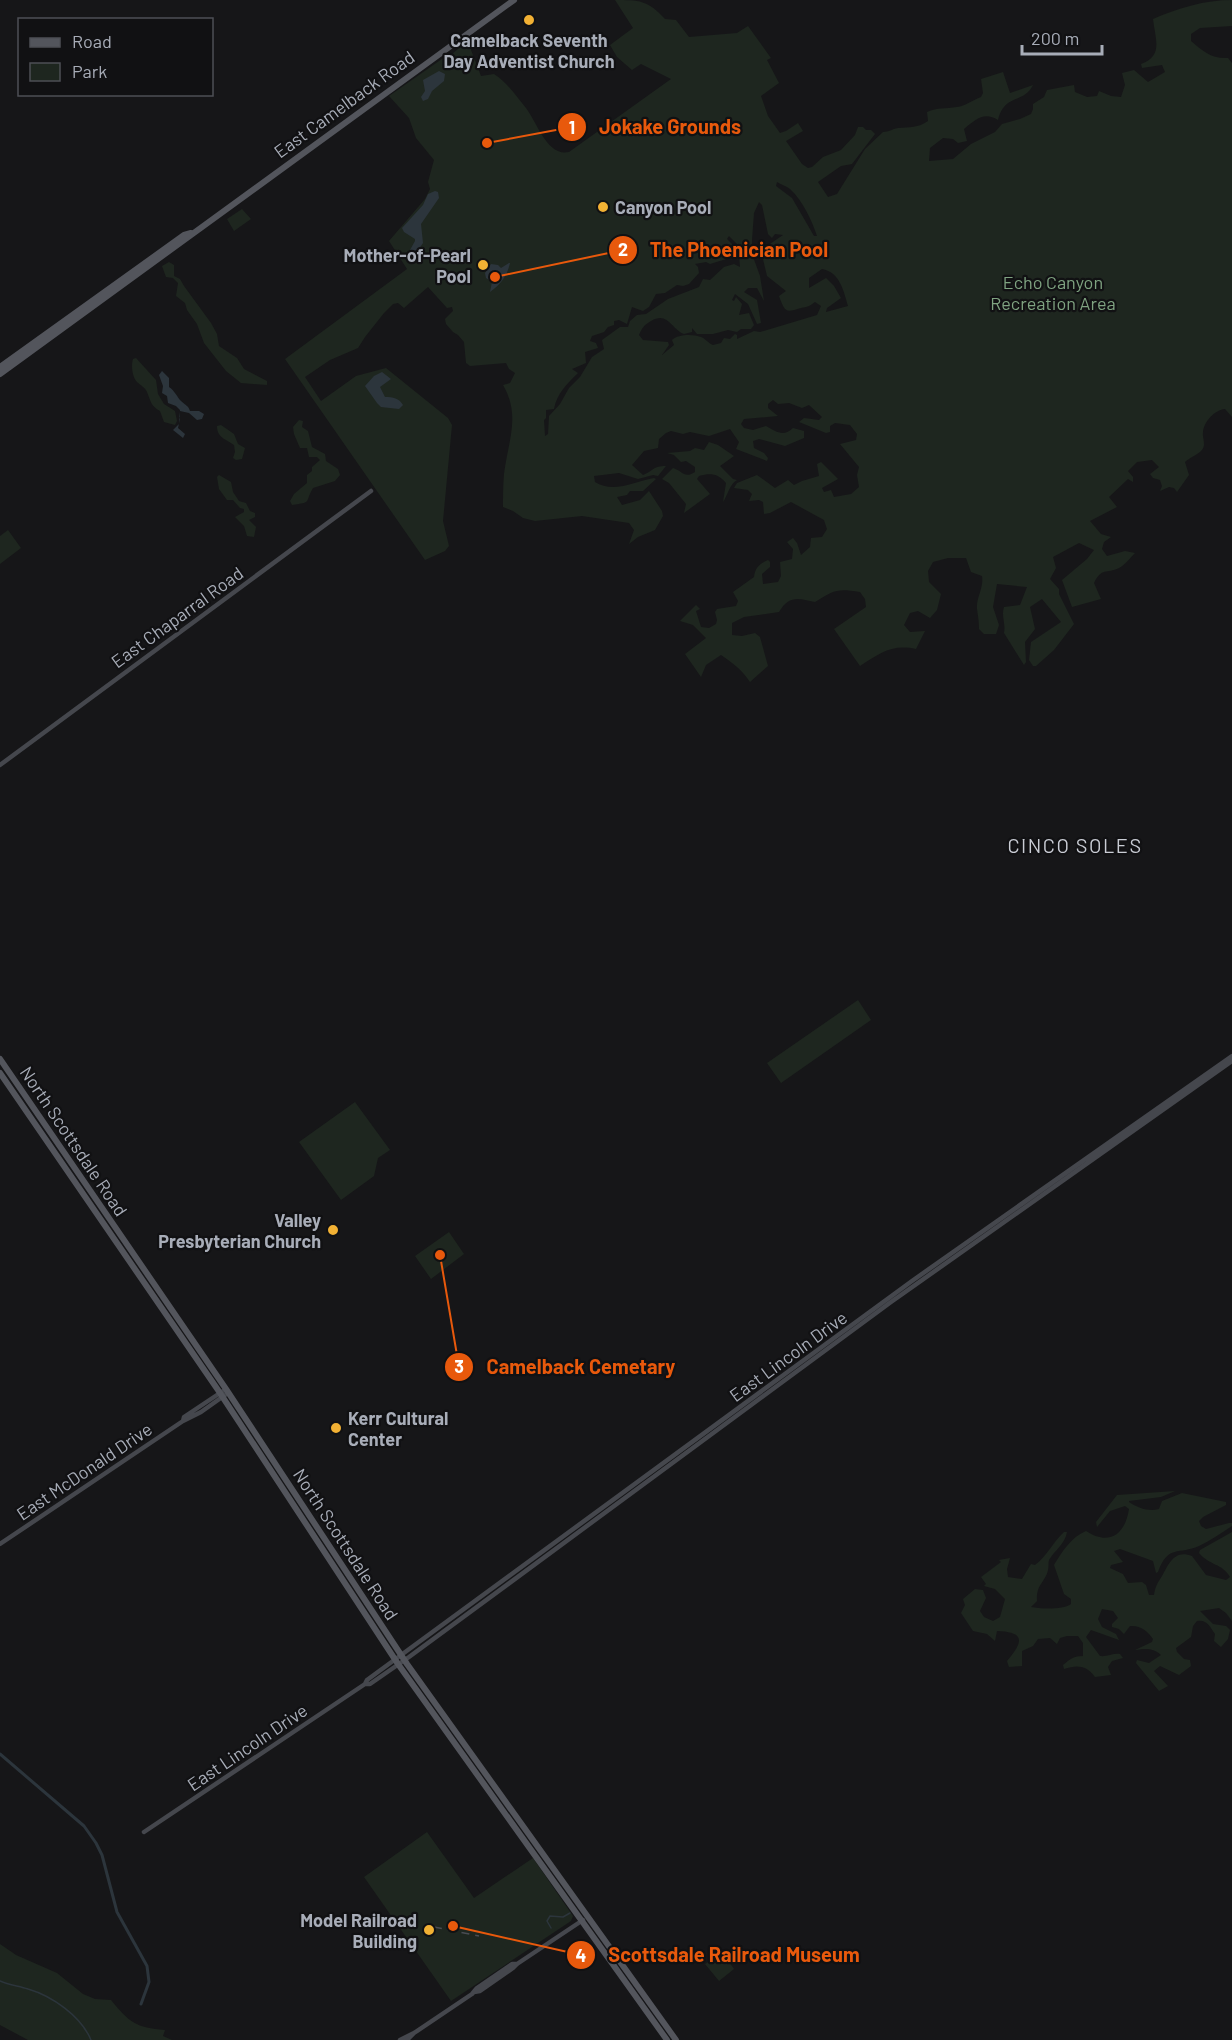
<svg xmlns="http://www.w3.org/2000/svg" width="1232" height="2040" viewBox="0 0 1232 2040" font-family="Barlow,sans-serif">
	<rect width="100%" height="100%" fill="#161618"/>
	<path fill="#1e261f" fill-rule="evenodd" d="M615,0C639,0 648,0 665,19L676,20L689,37L737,33L748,26L771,58L767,60L779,83L761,96L768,116L780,133L786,131L798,123L803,131L786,141L802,164L808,168L812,167L823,157L841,150L855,135L858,127H863L866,130H871L875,134L852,164L841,166L818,182L828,197L837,194L865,149L883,132C889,132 892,129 898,128C910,127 918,128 928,121L927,112C938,107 945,109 957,107C965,106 973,100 981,97L983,93L981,79L1003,72L1010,93L1033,85C1024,104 1005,93 998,120C984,111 975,120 964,129L967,141L958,143L953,139L943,138L930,148L929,161L953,159L971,144L995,132L1002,124L1020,119L1031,114L1033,109V104L1044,97L1047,90L1074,85L1075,92L1087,97L1097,96L1099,91L1111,96L1121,97L1125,85L1122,73L1134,70L1148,82L1165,72L1162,65L1142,68L1141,64C1164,55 1155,39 1153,19C1178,8 1205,0 1232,0V26L1200,28L1191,34V41C1203,51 1211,59 1228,58L1232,63V417L1225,409C1215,410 1204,421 1203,432C1202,439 1207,445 1201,451C1197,455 1189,458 1185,462L1189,475L1177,492L1174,488L1169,487L1160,491L1162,486L1160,480L1153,478L1150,474L1159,467L1152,460L1137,462L1128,471L1133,477V482L1128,479L1109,497L1117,507L1090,521L1101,534L1111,537L1104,542L1102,549L1107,556L1125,551L1135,553C1130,558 1125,565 1119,568C1106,574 1102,567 1094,583L1101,599L1072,607L1062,580L1087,559L1094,550L1079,543L1053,557L1056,568L1050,579L1059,589V594L1074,624L1054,650L1036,666H1033L1029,660L1031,642L1061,622L1042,599L1030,607L1035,629L1025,642L1026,662L1024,665L1004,633C1006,624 1001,616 1004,607L1020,605L1027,587L997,584L993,607L999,625L996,634H984L979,629C979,621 978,616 977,609C976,597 984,588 982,576L971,572L966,558H948L933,562L928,571L929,582L941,594L937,610L930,618L918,611L910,613L904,625L910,632L925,631L916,649C891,644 881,653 860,666L834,629L866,607L865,599L860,592C837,588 834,590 815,602C798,598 789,595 779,612L744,617L732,623V635L742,636L755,633L760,637L768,666L750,682C742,670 733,663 721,655L706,665L701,677L685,654L706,638L693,625L680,621L696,605L700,609L696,611L701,627L709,628L716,624L717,620L715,612L717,609L736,606L738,601L733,592L754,577C755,568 759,564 768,560L770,562V567L762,574L763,584L778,582L781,576L780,562L792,559L793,549L787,542L793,538L797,543L801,555L810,547L811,538L822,537L827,529L824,520L791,502L770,513L764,514L763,502L759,500L749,501L752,494L748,490L734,488L737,483L757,475L775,488L788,480L794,485L802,481L819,476L817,464L821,462L838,479L822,488L824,492L831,490L834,497L851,494L859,487L857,475L859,467L840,444L856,440L857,434L850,425L835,423L830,426V432L826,433L799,422L804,418L819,420L822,417L809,405L802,408L789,403L778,404L773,400L768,404V408L778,416L744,419L741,424L744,428L753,430L766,426C776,432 784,437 793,428L804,431V438L785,446L759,439L753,441L754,448L764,453L768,458L767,461L736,449L739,442L730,429L709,436L690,432L683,434L671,431L666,433L659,439L658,448L644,451L632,465L643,475C653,471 653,466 666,466L658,476L653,475L638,479L619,473L594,476L595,482C613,494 636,481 654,478L656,479L643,491H630L627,495L617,497L622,505L640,500L649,491L662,511L663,516L655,530L638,537L629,544L634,530L629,523L582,516L535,521L523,518L513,511L503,507C503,497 503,485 504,474C508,441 521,416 503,385L510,383L515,373L509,369L506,363L470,366L466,363L464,342L458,335L453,332L446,324L445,319L453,311L452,307L447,308L428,287L404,308L398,303L393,304L384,313L365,337L358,348L330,360L305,377L321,401L356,376L386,368L448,418L452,425L443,521L449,546L445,551L425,560L285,359L407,269L389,241L425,199L430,189L428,182L434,160L416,138L409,118L389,96L449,54H452L458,49L457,47L471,36V50L481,76L494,74C507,82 517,97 526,108C537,122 547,157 569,152L671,79L641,64L632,70L617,57L610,45L633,28ZM777,182C782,185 786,186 790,189C803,201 812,221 817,236H814L792,198L776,186ZM759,202L762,205L768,234L772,238L775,234L783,235L767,246L762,255L767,276L786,291L779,296C785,312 785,313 801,308C807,307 810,306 815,302L821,306L817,315L760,332L754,331L737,339V335L735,334L730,339L724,338L721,343L713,345C708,343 706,339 701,337C693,334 678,334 672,340L674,345L662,355L669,345L668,342L643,340L639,335C642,328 644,325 651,321C668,311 671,329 684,334L692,332V328L697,334H713L728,330L737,332L741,329H751L754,325L749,313L739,315L742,304L736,297L734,301L732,300L735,294L748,304L757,324L761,323L757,300L744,292L748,288H757L764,301L760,276L752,254V240L754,213ZM729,236L738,245L740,267L734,264L724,267L710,280L703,279L699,287L668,299L646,314L637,315L630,321L628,327H620L602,340L604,349L592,357L580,377L569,388L560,404L549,416L548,434L545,436L544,420L546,418V410L554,409C557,393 567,384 578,373L572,369L586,363L585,352L598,348L596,343L590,341L592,336L604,332L608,327L614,325V321L619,320L627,324L632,307L643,311L649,307L656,294L665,293L677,285L683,286L689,284L699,273L698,267L695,264L706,262L710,264L733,257L734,246L727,239ZM822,269C840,272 844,292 848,306L826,312L827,308L841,298L834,286L826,278L809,288V278Z
		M242,209L251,219L234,231L227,219Z
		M169,262L174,265V276L180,279L184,286L211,323L217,334L219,346L237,358L244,369L267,381V385L241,383L226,371L204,343L197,324L187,310L185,303L176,296L178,283L173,278L166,277L162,266Z
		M136,358L156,380L158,394L164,404L175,411L177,421L175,425L164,422L160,411C151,406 151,402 147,392C145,387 141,386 137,382C132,377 131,365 133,359Z
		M299,420L303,421L302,427L308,431L312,447L325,454L326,461L338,469L340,475L335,481L313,488C304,503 313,502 292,505L290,501L294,494L307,483V475L312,471V467L320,460L317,457H309L307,448H300L294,434L293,427Z
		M221,425L234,434L238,444L245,448L242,459L236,460L233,458L235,452L234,445C226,439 217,438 217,426Z
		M709,442L718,445L734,456L720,466L733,479L737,480C729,485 728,495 723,502L726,483C718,473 710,473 699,476L697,479L710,494L684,513L686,504L669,483L662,479L673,468C683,471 684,479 695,472V467L686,461L681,462L674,455L667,453L690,451L695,448L704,450Z
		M219,475L231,482L233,492L239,501L246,503L250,511L255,513V517L249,520L256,527L254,537L247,536L244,526L235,517L244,512V509L240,508L233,500H227L219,489L217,477Z
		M8,530L21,548L0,564V536Z
		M858,1000L871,1020L781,1083L767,1063Z
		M355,1102L390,1150L378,1158L374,1176L341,1200L299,1142Z
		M449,1232L464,1254L431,1279L415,1256Z
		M1175,1491L1161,1497L1129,1501V1502C1138,1508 1149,1512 1159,1509L1162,1501L1182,1493L1226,1502V1505L1203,1517L1199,1521L1201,1526L1206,1529L1229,1523H1232V1526C1221,1533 1210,1541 1199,1546C1179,1555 1168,1544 1158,1572L1156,1573L1153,1561L1120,1549L1114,1551L1123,1562L1111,1565L1110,1568L1123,1574L1128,1583L1142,1582L1146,1585L1149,1595H1154C1155,1587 1158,1582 1162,1576C1169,1563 1175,1549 1192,1556L1206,1575L1226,1580L1230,1577C1222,1563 1210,1566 1199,1553L1200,1550L1232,1532V1621L1226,1613L1219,1608L1200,1611L1213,1624L1226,1626L1230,1630L1228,1639L1221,1647L1214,1641L1215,1634C1210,1627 1207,1619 1197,1621L1193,1626L1191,1637L1176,1648L1177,1652L1184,1659L1190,1660L1191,1666L1179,1675L1160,1666L1154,1671L1168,1686L1159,1691L1136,1663L1137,1660L1149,1663L1161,1655C1152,1647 1145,1649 1135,1650L1152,1642L1153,1639C1148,1631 1140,1625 1130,1626L1124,1634L1119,1629L1112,1627V1624L1118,1618L1113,1611L1102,1609L1098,1619L1102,1627L1116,1634L1119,1640L1091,1630L1086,1637L1100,1656C1107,1657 1113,1653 1120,1654L1123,1658L1112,1661L1108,1667L1111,1675L1095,1677C1086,1665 1077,1665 1064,1669L1063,1665C1070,1659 1074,1656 1083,1656V1643L1078,1636H1067L1060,1638L1057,1644L1050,1638L1038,1639L1033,1646L1022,1651V1666L1009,1667L1007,1661C1023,1642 1026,1632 997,1631L995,1641L987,1634L973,1631L961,1613L965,1605L963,1599L975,1589L983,1590L986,1598L980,1611L984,1617L993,1621L1000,1617L1005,1599L995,1589L984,1586L986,1584L981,1577L1001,1562L999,1560L1010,1558L1007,1569L1008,1577L1022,1579L1031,1564L1035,1565C1047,1556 1053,1542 1064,1532H1067C1065,1544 1055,1550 1049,1560C1048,1563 1049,1567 1048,1570C1045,1583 1036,1584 1037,1601L1031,1607C1040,1609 1063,1610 1071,1604V1599L1064,1594L1054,1565C1062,1552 1071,1537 1086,1531C1109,1546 1125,1535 1129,1509L1125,1506L1110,1511L1097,1527L1096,1522L1117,1495Z
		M427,1832L474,1898L533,1858L573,1916L571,1921L451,2001L364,1877Z
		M0,1944L16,1955L57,1973L83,1994L95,1999L111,2000C129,2022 136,2028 165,2030L163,2036L172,2040H28L0,2025Z
		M723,1953L734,1969L719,1981L705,1964Z"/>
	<path fill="#2c353c" d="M439,71L445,74L444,81L432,91L428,99L423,101L421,97L425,91L423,80Z
		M435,191L438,192L439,198L421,224L423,243L416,253L412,254L410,250L415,241V239L404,232L402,228L423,205L428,194Z
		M509,263H510C507,276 501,284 490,292L492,282L486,278L485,273L491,264L498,265L501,268Z
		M162,371L169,378V387C175,391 177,397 181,401C186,406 188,405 190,411H199L204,414L202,419L197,420L189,413L180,411L179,417L180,419L178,428L185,434L183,438L173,430L179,424L180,410L176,406L168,403L167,396L162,393L163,386L159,375Z
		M382,372L391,379L380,387L385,397C393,397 399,398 403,405L399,409L381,407L377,403L365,386L374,376Z"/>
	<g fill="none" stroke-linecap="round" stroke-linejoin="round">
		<path stroke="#2c353c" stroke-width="1.5" d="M551,1928L547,1921L550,1916L563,1917L570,1913
			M0,1981C9,1985 19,1986 28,1989C52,1996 81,2016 91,2040"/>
		<path stroke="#2c353c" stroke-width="3" d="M0,1754L84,1826L96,1843L102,1855L117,1912L147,1966L149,1982L141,2004"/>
		<path stroke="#45474d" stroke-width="4.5" d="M0,765L371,491
			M183,1421L184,1417L226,1389
			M0,1544L183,1421L201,1412L225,1395
			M365,1684H370L409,1657L891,1302L1232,1061
			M144,1832L365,1684L367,1680L912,1281L1232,1056
			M474,1992L480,1991L513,1968L517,1964L583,1920
			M400,2040L414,2033L472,1994L477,1988L512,1964H517
			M407,2040L414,2033"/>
		<path stroke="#53555c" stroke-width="6" d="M0,367L184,235L191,233
			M0,374L514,0
			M0,1059L226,1389L407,1664L676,2040
			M0,1073L218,1390L398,1664L667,2040"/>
		<path stroke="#4a4c52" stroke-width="1.5" stroke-dasharray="8 6" stroke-linecap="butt" d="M434,1927L479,1936"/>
	</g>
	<g fill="#f2b134" stroke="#111113" stroke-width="2">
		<circle cx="529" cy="20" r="6"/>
		<circle cx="603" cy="207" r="6"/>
		<circle cx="483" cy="265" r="6"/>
		<circle cx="333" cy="1230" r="6"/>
		<circle cx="336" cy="1428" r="6"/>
		<circle cx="429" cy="1930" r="6"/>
	</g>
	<g text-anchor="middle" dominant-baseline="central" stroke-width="4.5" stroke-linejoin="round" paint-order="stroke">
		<g font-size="18" font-weight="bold" fill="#a8adb8" stroke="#111113" text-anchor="end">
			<text x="529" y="40" text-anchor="middle">Camelback Seventh<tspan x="529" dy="21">Day Adventist Church</tspan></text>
			<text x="615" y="207" text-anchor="start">Canyon Pool</text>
			<text x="471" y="255">Mother-of-Pearl<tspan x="471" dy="21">Pool</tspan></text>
			<text x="321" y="1220">Valley<tspan x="321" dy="21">Presbyterian Church</tspan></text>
			<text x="348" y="1418" text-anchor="start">Kerr Cultural<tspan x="348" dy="21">Center</tspan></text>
			<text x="417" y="1920">Model Railroad<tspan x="417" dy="21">Building</tspan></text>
		</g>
		<g font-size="18" fill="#a8adb8" stroke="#111113">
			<text transform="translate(344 104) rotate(-36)">East Camelback Road</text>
			<text transform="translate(177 617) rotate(-36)">East Chaparral Road</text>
			<text transform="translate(74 1141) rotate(56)">North Scottsdale Road</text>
			<text transform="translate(788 1356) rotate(-36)">East Lincoln Drive</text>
			<text transform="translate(84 1471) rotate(-34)">East McDonald Drive</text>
			<text transform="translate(346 1544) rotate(57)">North Scottsdale Road</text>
			<text transform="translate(247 1747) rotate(-34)">East Lincoln Drive</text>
		</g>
		<g font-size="18" fill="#7fa381" stroke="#111113">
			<text x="1053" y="282">Echo Canyon<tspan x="1053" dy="21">Recreation Area</tspan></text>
		</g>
		<g font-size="20" letter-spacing="1.5" fill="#c9ccd4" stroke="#111113">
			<text x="1075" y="845">CINCO SOLES</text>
		</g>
	</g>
	<path fill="none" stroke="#e8590c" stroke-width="2" d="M487 143L572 127M495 277L623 250M440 1255L459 1367M453 1926L581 1955"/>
	<g fill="#e8590c" stroke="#111113" stroke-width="2">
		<circle cx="487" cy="143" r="6"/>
		<circle cx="495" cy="277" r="6"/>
		<circle cx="440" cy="1255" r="6"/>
		<circle cx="453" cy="1926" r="6"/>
		<circle cx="572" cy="127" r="15"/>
		<circle cx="623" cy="250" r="15"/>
		<circle cx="459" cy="1367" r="15"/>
		<circle cx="581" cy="1955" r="15"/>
	</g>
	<g font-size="18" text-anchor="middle" font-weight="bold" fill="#fff">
		<text x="572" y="134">1</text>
		<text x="623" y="256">2</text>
		<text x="459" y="1373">3</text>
		<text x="581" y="1962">4</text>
	</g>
	<g font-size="20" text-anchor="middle" font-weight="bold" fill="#e8590c" stroke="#111113" stroke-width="4.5" stroke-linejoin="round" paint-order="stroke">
		<text x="670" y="134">Jokake Grounds</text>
		<text x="739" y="257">The Phoenician Pool</text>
		<text x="581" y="1374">Camelback Cemetary</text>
		<text x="734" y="1962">Scottsdale Railroad Museum</text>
	</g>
	<rect x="18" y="18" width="195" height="78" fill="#111113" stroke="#4d4f55" stroke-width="1.5"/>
	<rect x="30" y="38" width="30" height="9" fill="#53555c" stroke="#4d4f55" stroke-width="1.5"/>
	<text x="72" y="48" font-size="18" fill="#a8adb8">Road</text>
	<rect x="30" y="63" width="30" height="18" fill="#1e261f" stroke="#4d4f55" stroke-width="1.5"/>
	<text x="72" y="78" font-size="18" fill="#a8adb8">Park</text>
	<path d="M1022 45v9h80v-9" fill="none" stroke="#a8adb8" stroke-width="3"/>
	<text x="1031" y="45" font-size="18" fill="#a8adb8" stroke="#111113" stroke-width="4.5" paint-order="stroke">200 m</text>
</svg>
